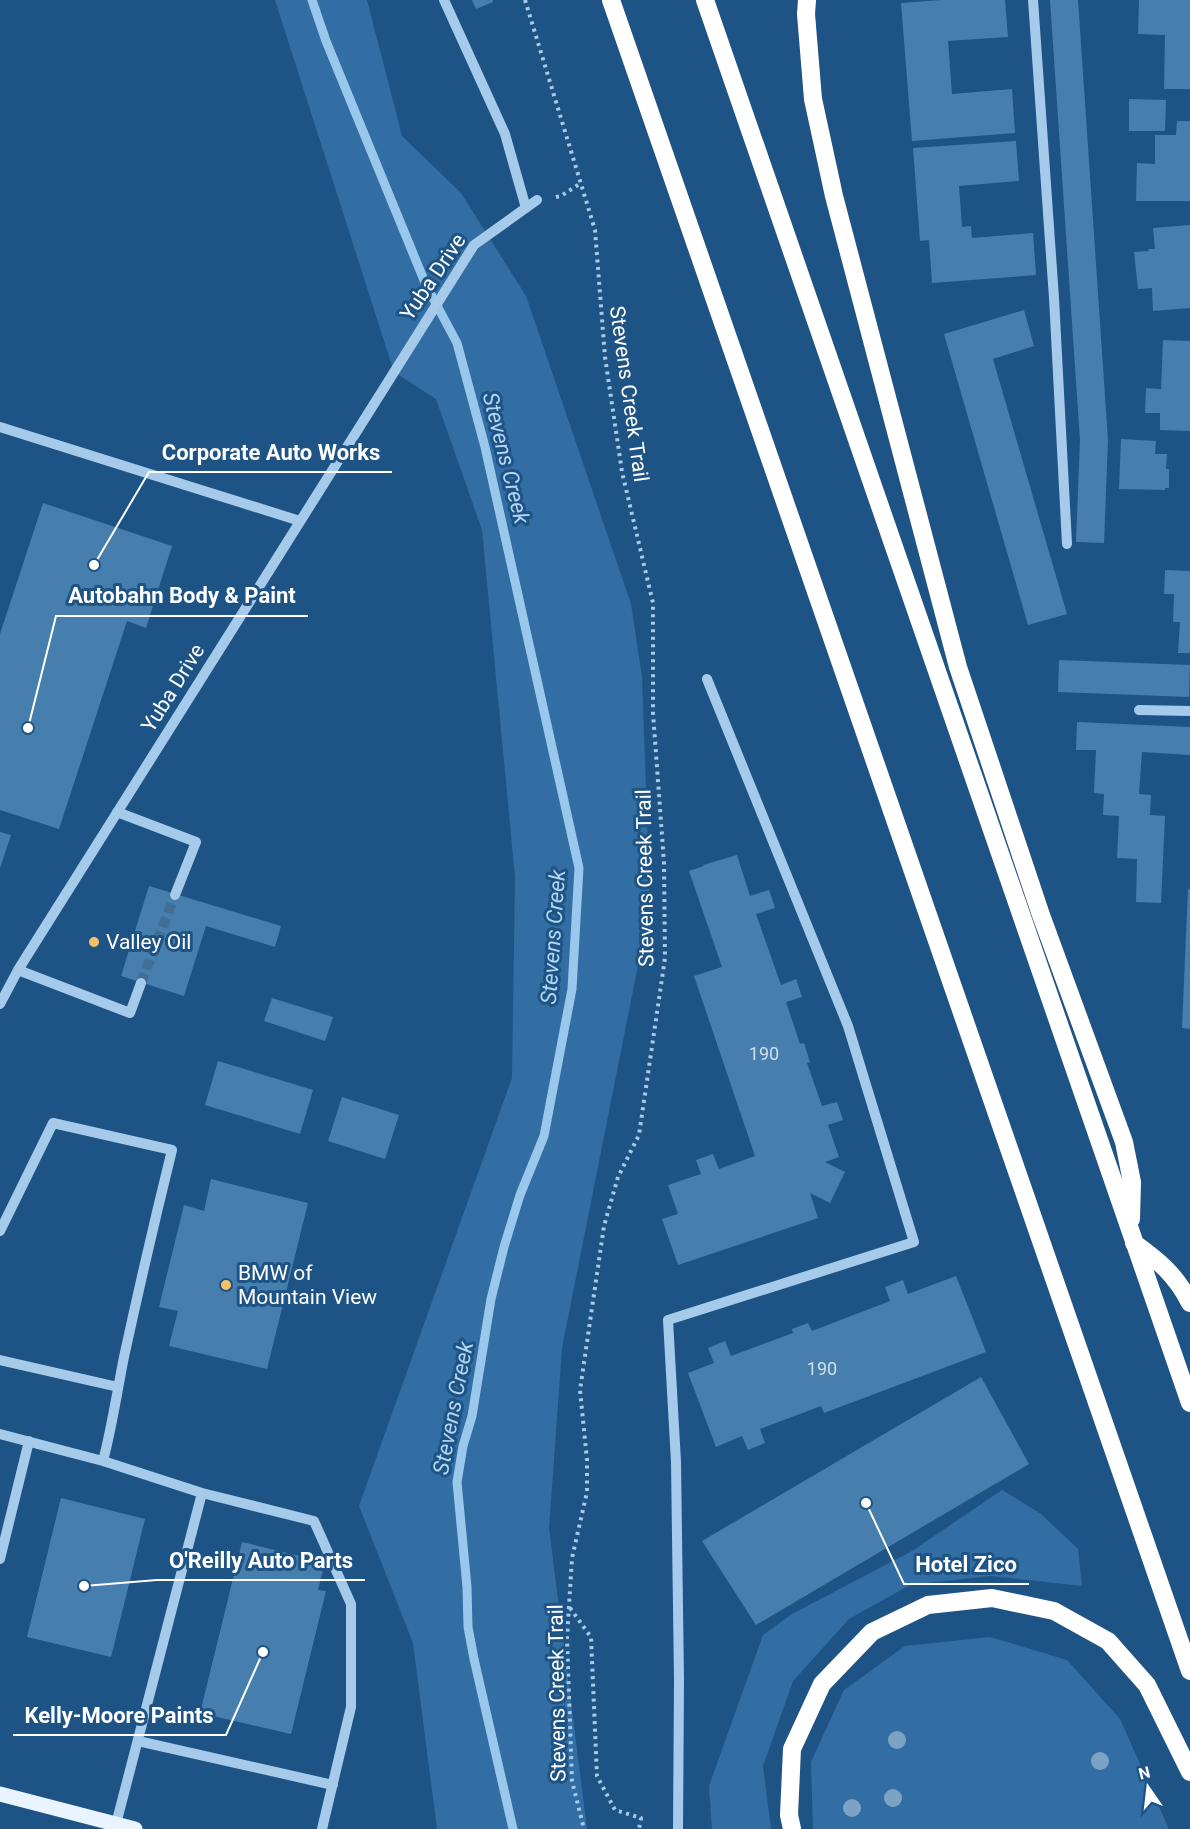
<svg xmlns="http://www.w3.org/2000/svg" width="1190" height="1829" viewBox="0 0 1190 1829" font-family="Roboto,sans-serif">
	<rect width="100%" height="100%" fill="#1e5485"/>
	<path fill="#326ea3" d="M275,0H367L402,136L461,193L526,296L631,604L642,677L650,905L562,1348L549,1528L587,1829H437L413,1643L359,1506L512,1078L515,877L482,530L436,399L394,372Z
		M1002,1490L1041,1514L1078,1549L1082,1586L990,1576L910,1585L849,1619L793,1681L763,1766L771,1829H712L709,1786L763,1635L792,1614L912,1551Z
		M990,1637L1067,1660L1120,1719L1169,1829H813L811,1762L844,1690L905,1646Z"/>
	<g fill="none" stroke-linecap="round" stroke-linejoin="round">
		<path stroke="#9ac7ec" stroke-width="9" d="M312,0L326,41L426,285L457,343L485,447L579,868L572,989L544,1136L520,1195L504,1247L491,1299L472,1416L463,1446L457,1482L467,1587L468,1627L474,1659L513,1829"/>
	</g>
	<path fill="#467eae" d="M472,0H493V2L476,9Z
		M942,0H1005L1008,37L948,41L952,94L1012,89L1015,133L912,141L901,3Z
		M1050,0H1078L1108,440L1104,543L1076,542L1080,440Z
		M1139,0H1190V89H1164L1165,35L1138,34Z
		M1129,99L1166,100L1165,131H1129Z
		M1177,121H1190V201H1136L1137,163L1155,164V135H1176Z
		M1016,141L1019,181L959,186L962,227L971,226L972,238L1033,233L1036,275L932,283L929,240L920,241L913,148Z
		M1190,225V308L1153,311L1152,288L1138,289L1134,252L1149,251L1148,249H1155L1153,228Z
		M1024,310L1034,346L993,359L1067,614L1028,625L944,334Z
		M1163,340L1190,341V431L1160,430V413H1145L1146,388L1161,389Z
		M1121,439L1156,441L1155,454H1167L1166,469H1169V488H1165V490L1119,489Z
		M43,503L172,546L146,628L127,621L59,829L0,810V634Z
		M1165,570L1190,571V653H1178L1180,622H1173L1174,594H1164Z
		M1059,660L1190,665L1189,697L1058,692Z
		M1077,722L1190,727V755L1142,752L1139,794L1151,795L1150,815L1165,816L1161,903L1136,902L1137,859L1117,858L1119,816L1103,815L1104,794L1094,793L1096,750H1076Z
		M0,832L11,835L0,868Z
		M737,855L750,896L769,890L775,908L756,914L781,985L796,979L802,997L786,1002L800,1044L804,1043L810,1062L807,1063L822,1106L837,1102L843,1120L828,1125L839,1157L825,1162L845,1172L830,1203L810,1193L818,1218L678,1265L662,1219L678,1214L668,1185L701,1174L696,1160L713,1154L719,1169L755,1156L694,976L722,967L689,871L704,866L703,865Z
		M149,886L281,926L275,947L206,926L184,996L121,976Z
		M1188,889H1190V1029L1182,1028Z
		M272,998L333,1017L325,1041L264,1021Z
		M218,1061L313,1090L300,1134L205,1105Z
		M342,1097L399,1115L385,1159L328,1141Z
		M211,1179L308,1203L267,1369L169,1346L178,1311L159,1307L184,1205L204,1211Z
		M956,1276L986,1352L824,1413L821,1406L760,1429L765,1443L748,1450L742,1436L716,1447L688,1373L714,1363L708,1348L725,1341L731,1356L793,1333L792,1329L808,1323L812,1331L890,1301L885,1287L903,1280L908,1294Z
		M981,1377L1029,1464L756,1625L702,1541Z
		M61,1498L145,1519L111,1657L27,1637Z
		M242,1542L325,1562L318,1590L326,1591L291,1734L200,1713Z"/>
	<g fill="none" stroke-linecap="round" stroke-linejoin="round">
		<path stroke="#406e97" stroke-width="10" stroke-dasharray="10 5" stroke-linecap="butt" d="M141,983L175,895"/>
		<path stroke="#a6cbea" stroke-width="4" stroke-dasharray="3 4.5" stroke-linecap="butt" d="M525,0L595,230L605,357L622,472L653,603V713L664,863L665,958L639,1135L618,1177L604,1226L580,1390L587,1460V1492L572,1558L567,1638L572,1781L584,1829
			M556,197L561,196L581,183
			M570,1608L591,1637L597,1776L615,1810L641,1818L639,1829"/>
		<path stroke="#a6cbea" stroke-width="10" d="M444,0L505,134L526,208
			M1033,0L1054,298L1067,544
			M0,427L300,521
			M1139,710L1190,711
			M117,812L196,842L175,895
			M18,970L130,1013L141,983
			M0,1004L18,970L474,245L537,200
			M0,1231L53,1123L172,1150C155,1219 139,1288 124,1357C117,1392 112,1427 103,1461
			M0,1360L118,1387
			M0,1434L103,1461L202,1493L314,1521L351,1604V1707L322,1829
			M0,1559L29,1441
			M138,1741L333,1785
			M116,1824L202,1493
			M678,1829L679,1680L676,1462L668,1320L914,1242L848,1026L707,679"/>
		<path stroke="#eaf4fe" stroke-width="15" d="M0,1794L135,1829"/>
		<path stroke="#fff" stroke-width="18" d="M611,0L1190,1671
			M705,0L1190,1403
			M807,0L806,14L813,99L834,196L958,667L1041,915L1124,1142L1132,1182L1131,1219
			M1134,1243C1159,1261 1176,1275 1190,1303
			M792,1829L789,1815L792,1749L822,1684L872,1632L928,1605L992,1598L1054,1611L1108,1641L1147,1685L1190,1772"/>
	</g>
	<g fill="#7da3c4">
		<circle cx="897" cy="1740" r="9"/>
		<circle cx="1100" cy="1761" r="9"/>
		<circle cx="893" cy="1798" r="9"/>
		<circle cx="852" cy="1808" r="9"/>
	</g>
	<g fill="#f9c165" stroke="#1e5485" stroke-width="2">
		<circle cx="94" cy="942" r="6"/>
		<circle cx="226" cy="1285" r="6"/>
	</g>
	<g text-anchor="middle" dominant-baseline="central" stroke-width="6" stroke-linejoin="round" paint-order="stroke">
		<g font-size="18" fill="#d1dfeb">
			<text x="764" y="1053">190</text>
			<text x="822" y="1368">190</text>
		</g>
		<g font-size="21" fill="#fff" stroke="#1e5485">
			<text transform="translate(433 277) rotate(-56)">Yuba Drive</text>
			<text transform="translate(629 394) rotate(82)">Stevens Creek Trail</text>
			<text transform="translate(173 688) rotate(-58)">Yuba Drive</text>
			<text transform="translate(645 878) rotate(-91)">Stevens Creek Trail</text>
			<text transform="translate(557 1693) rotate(-91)">Stevens Creek Trail</text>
		</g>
		<g font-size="21" fill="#fff" stroke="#1e5485" text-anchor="start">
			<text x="106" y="942">Valley Oil</text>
			<text x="238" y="1273">BMW of<tspan x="238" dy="24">Mountain View</tspan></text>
		</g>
		<g font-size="22" font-style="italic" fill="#b2d5f2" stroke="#1e5485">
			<text transform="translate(506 458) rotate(76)">Stevens Creek</text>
			<text transform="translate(553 937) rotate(-86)">Stevens Creek</text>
			<text transform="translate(453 1408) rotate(-79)">Stevens Creek</text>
		</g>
	</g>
	<path fill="none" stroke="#fff" stroke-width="2" d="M94 565L149 472H392M28 728L56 616H308M84 1586L157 1580H365M866 1503L904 1584H1029M263 1652L226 1735H13"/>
	<g fill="#fff" stroke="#1e5485" stroke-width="2">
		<circle cx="94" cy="565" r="6"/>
		<circle cx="28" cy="728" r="6"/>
		<circle cx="84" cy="1586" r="6"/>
		<circle cx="866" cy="1503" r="6"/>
		<circle cx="263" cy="1652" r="6"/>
	</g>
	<g font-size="22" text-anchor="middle" font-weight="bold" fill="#fff" stroke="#1e5485" stroke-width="6" stroke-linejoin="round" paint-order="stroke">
		<text x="271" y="460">Corporate Auto Works</text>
		<text x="182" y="603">Autobahn Body &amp; Paint</text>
		<text x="261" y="1568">O'Reilly Auto Parts</text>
		<text x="966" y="1572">Hotel Zico</text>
		<text x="119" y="1723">Kelly-Moore Paints</text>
	</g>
	<g transform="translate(1148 1787) rotate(346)" stroke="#1e5485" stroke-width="4.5" paint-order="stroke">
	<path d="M0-4.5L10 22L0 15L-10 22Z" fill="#ffffff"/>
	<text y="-9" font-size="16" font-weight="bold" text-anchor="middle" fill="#ffffff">N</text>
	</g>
</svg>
